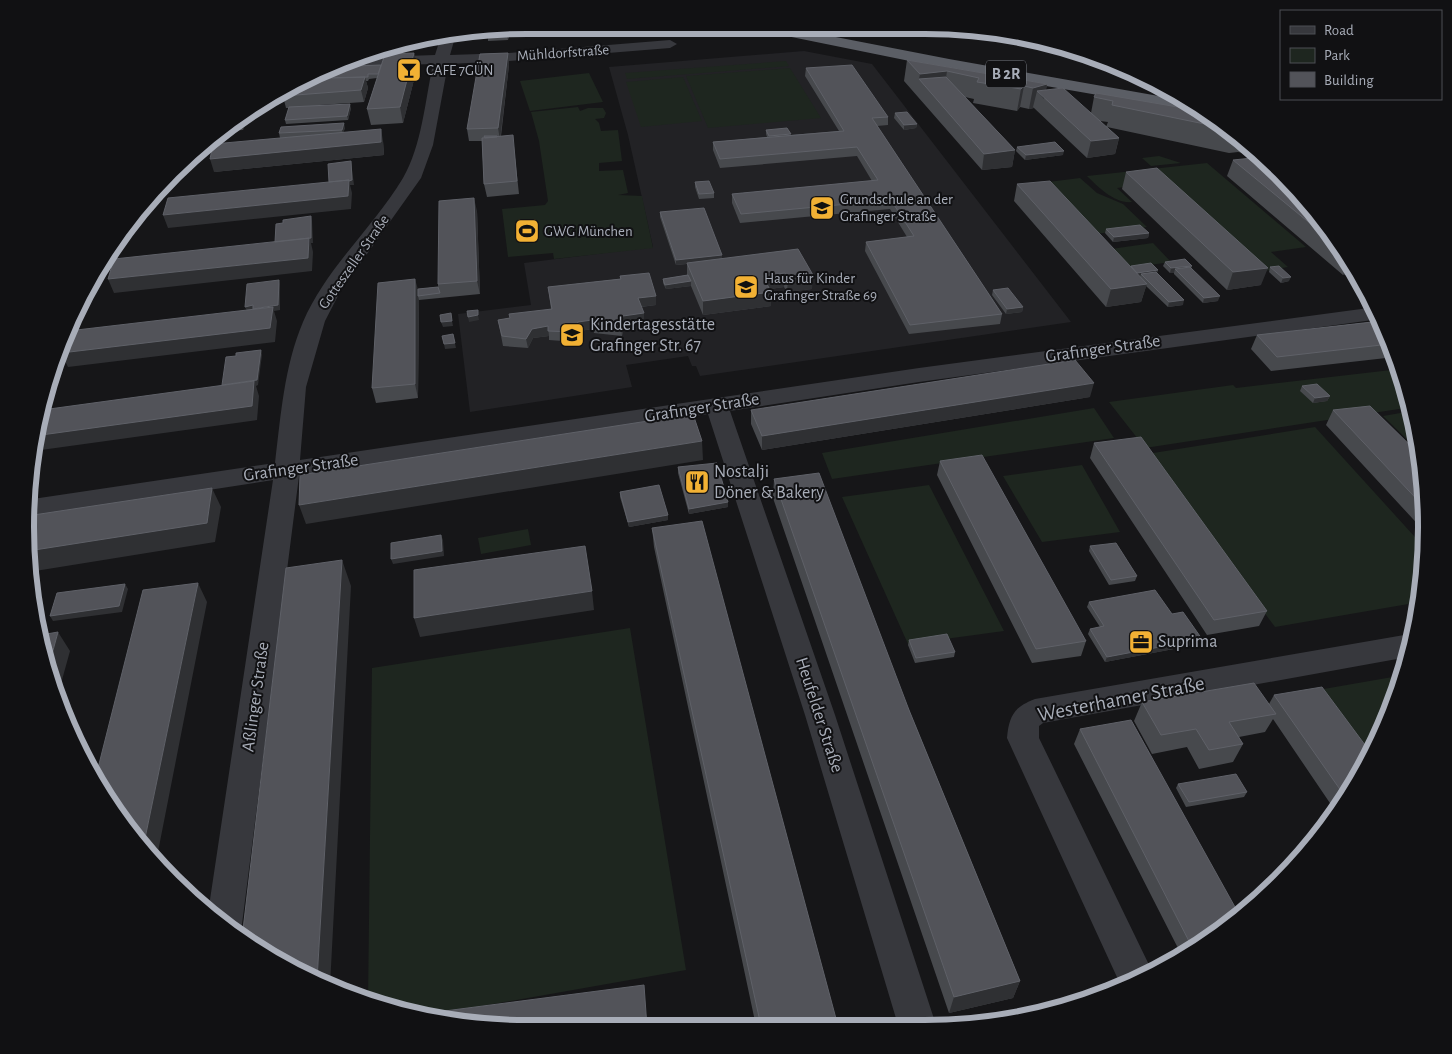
<svg xmlns="http://www.w3.org/2000/svg" width="1452" height="1054" viewBox="0 0 1452 1054" font-family="'Alegreya Sans',sans-serif">
	<rect width="100%" height="100%" fill="#161618"/>
	<path fill="#222225" d="M804,51L872,64L1071,322L700,376L696,366H692L688,356L626,365L632,387L470,412L458,314L531,305L524,263L653,247L628,135L609,67Z"/>
	<path fill="#1e261f" d="M786,61L789,66L627,79L625,73Z
		M790,68L821,118L708,128L686,76Z
		M589,73L603,102L530,111L520,81Z
		M683,77L702,121L641,127L626,82Z
		M578,107L580,111L588,108H603L606,113L604,118L595,119L599,123L601,131L618,130L622,161L599,163V171L623,170L628,193L618,195L642,196L653,248L554,259L553,253L508,257L502,209L545,205L548,201L539,141L531,112Z
		M1159,156L1181,163L1151,166L1142,158Z
		M1207,163L1306,247L1271,252L1288,267L1252,273L1155,183L1117,188L1132,202C1115,204 1098,187 1087,176Z
		M1080,178L1097,193L1123,204L1147,227L1096,234L1048,182Z
		M1153,243L1171,262L1128,268L1111,249Z
		M1400,369L1412,407L1145,448L1109,402L1233,385L1236,388Z
		M1094,408L1114,438L832,479L822,453Z
		M1412,411L1419,451L1383,416Z
		M1315,427L1424,547L1420,602L1275,627L1147,454Z
		M1082,465L1120,532L1042,542L1003,476Z
		M929,485L1004,631L908,644L842,497Z
		M528,529L531,545L481,554L478,538Z
		M630,628L686,970L431,1015L368,1003L372,668Z
		M1404,675L1400,688L1368,759L1318,690Z"/>
	<g fill="none" stroke-linecap="round" stroke-linejoin="round">
		<path fill="#37383d" fill-rule="evenodd" d="M886,25L939,27C933,32 891,32 886,25Z
			M456,34L450,55L509,53L670,40L677,44L670,48L509,61L448,64L433,145L421,178L340,292L325,321L306,387L300,460L919,368L1376,307L1380,319L919,382L730,411L835,715L936,1025H898L805,715L708,414L299,476L242,924L238,934L208,913L273,480L27,518L26,500L275,463C281,415 284,367 303,322C326,268 373,228 403,178C422,145 425,101 433,64L336,67L330,66L350,58L435,55L441,36Z
			M1410,634L1413,635L1408,657L1043,723L1039,726V738L1152,971L1122,988L1007,738C1009,716 1014,707 1035,699Z"/>
		<path fill="#5b5e65" fill-rule="evenodd" d="M745,25H774L949,59L1187,101L1207,112L1201,113L949,69L752,29Z"/>
	</g>
	<path fill="#47494d" fill-rule="evenodd" d="M527,25H617V33L517,36L515,27Z
		M629,25L665,34L632,37L629,28Z
		M510,27V31L508,40L488,41V38L461,39V34Z
		M996,34L1039,40L1003,42Z
		M422,39L421,42H397Z
		M414,53L417,68L403,123L371,125L367,109L377,78L369,79L368,81H366L368,88L364,102L320,105L351,108L348,120L286,124L285,120L289,108H286L283,96L306,79L328,67L381,65Z
		M508,53L509,65L501,136L514,148L519,194L487,197L484,184L482,141H469L467,129Z
		M907,60L1047,84L1046,90L1091,113L1094,97L1207,112L1256,150L1263,157L1238,152L1229,153L1107,127L1119,138L1115,154L1087,158L1034,108L1029,109L1020,107L1017,111L973,103L974,99L965,97L1015,150L1012,167L982,170L904,81ZM1100,121L1108,122L1106,127Z
		M806,68L888,117V125L877,126L1002,314L1000,324L909,334L865,251L866,242L907,237L890,209L740,223L732,203V194L872,181L857,156L720,168L713,150V142L767,137L766,134V130L791,135L839,131L805,76Z
		M248,109L243,130L224,131Z
		M895,113L917,124L916,128L904,130L894,118Z
		M345,128L343,132L383,141L384,155L214,172L297,137L280,138L279,133Z
		M1017,147L1063,155L1025,160L1016,151Z
		M1233,160L1323,221L1355,273L1343,275L1227,176Z
		M1126,172L1261,285L1227,290L1122,189Z
		M695,182L714,193V198L699,199L695,187Z
		M1017,184L1131,267L1158,270L1157,273L1183,305L1168,307L1146,286L1141,302L1106,307L1014,201Z
		M477,211L480,294L419,300L418,398L376,403L372,388L418,289L438,287V284Z
		M660,212L722,255V259L798,249L812,289L787,292L784,287L770,289L771,306L703,315L691,286L666,289L663,283V279L687,275V264L676,265L660,217Z
		M1106,229L1149,233L1148,238L1113,242L1105,233Z
		M1165,262L1192,266L1191,268L1218,301L1203,303L1174,274V273H1170L1163,266Z
		M1270,267L1289,281L1281,283L1269,272Z
		M620,276L656,305L641,307L644,323L624,326L622,336L594,333L593,329L579,331L575,342L549,340V336L533,338L528,348L503,346L498,320L510,318L551,309L548,287L620,279Z
		M993,290L1023,307L1022,312L1006,314L992,295Z
		M1381,321L1395,357L1271,371L1251,349L1257,335Z
		M1302,386L1330,396L1327,401L1313,403L1300,391Z
		M1090,397L762,450L751,424V410Z
		M1333,410L1426,494L1425,532L1326,425Z
		M1094,443L1267,611L1259,626L1207,635L1090,458Z
		M940,461L1086,641L1081,656L1032,663L937,475Z
		M678,467L728,502V507L689,514L678,473Z
		M774,479L909,710L1020,981L1013,998L949,1013L773,498Z
		M620,492L668,520L629,527L620,497Z
		M652,528L838,1026H756L654,547Z
		M1090,546L1137,576L1135,581L1109,585L1089,551Z
		M1089,602L1172,614L1200,644L1105,662L1088,634L1090,629L1100,627L1087,607Z
		M909,640L955,652L954,657L915,663L908,645Z
		M1274,695L1360,778L1336,812L1273,719L1265,732L1239,737L1243,744L1233,762L1199,769L1187,747L1152,754L1134,721L1142,702L1269,704Z
		M1080,729L1231,925L1181,954L1074,744Z
		M1178,784L1247,792L1244,797L1186,807L1176,788Z"/>
	<path fill="#2f3033" d="M510,27V31L508,40L507,36Z
		M664,30L665,34L632,37V33Z
		M414,53L417,68L403,123L400,107Z
		M508,53L509,65L500,140L498,128Z
		M947,71L944,92L919,79L920,74Z
		M365,77L368,88L364,102L361,90Z
		M1047,84L1044,99L1037,91L1033,107L1034,108L1029,109L1033,88Z
		M1024,86L1020,107L1017,111L1021,89Z
		M350,104L351,108L348,120L347,116Z
		M256,105L243,130L239,117L248,109Z
		M344,123L345,128L343,134L342,130Z
		M917,124L916,128L904,130V125Z
		M381,129L383,141L384,155L214,172L210,159Z
		M1119,138L1115,154L1087,158L1091,141Z
		M1015,150L1012,167L982,170L984,154Z
		M1064,151L1063,155L1025,160L1026,155Z
		M351,161L354,185H350L352,193L351,209L168,228L163,215L348,196Z
		M474,198L477,211L480,294L477,281Z
		M311,216L312,221L313,243H311L313,252L312,271L114,293L108,279L308,258Z
		M1149,233L1148,238L1113,242L1114,237Z
		M722,255V260L676,265V260Z
		M1349,262L1355,273L1343,275Z
		M1192,266L1190,270L1175,269L1174,273H1170L1171,268Z
		M1268,268L1261,285L1227,290L1233,272Z
		M1158,270L1156,274H1141L1140,277H1136L1137,273Z
		M785,273L784,287L763,290V276Z
		M813,275L812,289L787,292L788,279Z
		M1291,277L1289,281L1281,283L1283,278Z
		M415,279L419,293L418,296L419,300L418,398L415,384Z
		M279,280L280,284V310L274,311L277,321L275,342L68,367L61,353L247,311L245,307Z
		M691,281V286L666,289L665,285Z
		M1147,284L1141,302L1106,307L1111,289Z
		M771,292V306L703,315V301Z
		M656,296V305L639,307L638,298Z
		M1220,296L1218,301L1203,303L1204,298Z
		M1184,300L1183,305L1168,307L1169,302Z
		M1023,307L1022,312L1006,314L1007,309Z
		M644,313V323L624,326L622,336L621,326L623,316Z
		M478,315L479,320L469,322L468,317Z
		M592,320L593,329L579,331L575,342L573,332L578,322Z
		M452,321L453,326L443,327L441,322Z
		M548,326L549,336L533,338L528,348L526,339L532,329Z
		M453,334L456,348L445,349L444,344Z
		M261,350L262,355L258,385L256,386L259,396L257,420L41,450L37,464L30,465L34,436L223,390L222,385Z
		M1094,383L1090,397L762,450V436Z
		M1330,396L1327,401L1313,403L1315,398Z
		M702,441L703,460L306,524L299,505Z
		M212,488L221,507L215,542L29,572L28,551Z
		M728,502V507L689,514V509Z
		M668,515V520L629,527L628,522Z
		M441,535L443,540L444,556L393,564L391,559Z
		M342,560L351,586L330,986L317,980Z
		M198,583L207,602L156,862L143,848Z
		M125,584L128,589L122,612L53,621L50,616Z
		M592,591L594,610L420,637L414,618Z
		M58,632L70,651L57,698L49,665Z
		M1202,639L1200,644L1105,662L1107,657Z
		M1020,981L1013,998L949,1013L954,997Z"/>
	<path fill="#525359" stroke="#5f6168" d="M629,25H662L664,30L632,33Z
		M510,27L507,36L488,37L490,30Z
		M414,53L400,107L367,109L385,54Z
		M508,53L498,128L467,129L480,54Z
		M907,60L1047,84L1033,88L1024,86L1021,89L977,82L979,78L947,71L920,74Z
		M381,65L378,74H368V77L307,78L328,67Z
		M852,65L888,117L872,118L1002,314L910,325L866,242L914,236L891,200L741,214L732,194L878,180L857,147L720,159L713,142L844,131L806,68Z
		M365,77L361,90L283,96L286,90L305,79Z
		M946,77L1015,150L984,154L919,79Z
		M1063,88L1119,138L1091,141L1037,91Z
		M1096,93L1207,112L1229,129L1112,105L1113,101L1094,97Z
		M350,104L347,116L285,120L289,107Z
		M907,112L917,124L904,125L895,113Z
		M344,123L342,130L279,133L281,127Z
		M787,128L791,134L769,136L766,130Z
		M381,129V142L210,159L213,144Z
		M513,135L517,181L484,184L482,138Z
		M484,136H497V137L485,138Z
		M1055,142L1064,151L1026,155L1017,147Z
		M1262,157L1323,221L1340,248L1233,160Z
		M351,161L352,180L349,181V180L329,182L328,164Z
		M1157,168L1268,268L1233,272L1126,172Z
		M349,180L348,196L163,215L168,198Z
		M709,181L714,193L699,194L695,182Z
		M1050,181L1147,284L1111,289L1017,184Z
		M474,198L477,281L438,284L439,201Z
		M704,208L722,255L676,260L660,212Z
		M311,216V238L275,242L276,224L283,223V220Z
		M1140,225L1149,233L1114,237L1106,229Z
		M309,238L308,258L108,279L114,259Z
		M798,249L813,275L788,279L785,273L763,276L771,292L703,301L687,263Z
		M1185,259L1192,266L1171,268L1165,262Z
		M1151,263L1158,270L1137,273L1131,266Z
		M1279,266L1291,277L1283,278L1270,267Z
		M1190,267L1220,296L1204,298L1175,269Z
		M1156,272L1184,300L1169,302L1141,274Z
		M649,273L656,296L638,298L644,313L623,316L621,326L593,324L592,320L578,322L573,332L548,331V326L532,329L526,339L502,336L498,320L510,318L509,314L552,309L548,287L621,279L620,276Z
		M688,275L691,281L665,285L663,279Z
		M415,279V384L372,388L378,283Z
		M279,280L278,305L253,309V305L245,307L247,284Z
		M438,287L440,293L418,296V289Z
		M1008,288L1023,307L1007,309L993,290Z
		M273,307L270,328L61,353L68,331Z
		M478,310V315L468,317L467,311Z
		M451,313L452,321L441,322L440,315Z
		M1381,321L1390,344L1277,357L1257,335Z
		M453,334L455,343L444,344L442,336Z
		M261,350L257,380L222,385L226,357L236,356V353Z
		M1075,360L1094,383L762,436L751,410Z
		M254,381L252,406L34,436L42,410Z
		M1317,384L1330,396L1315,398L1302,386Z
		M1370,406L1420,455L1426,494L1425,508L1333,410Z
		M693,414L702,441L299,505L300,475Z
		M34,437L38,445L34,459H31Z
		M1141,437L1267,611L1214,620L1094,443Z
		M982,455L1086,641L1036,649L940,461Z
		M717,463L728,502L689,509L678,467Z
		M819,473L909,710L1020,981L954,997L774,479Z
		M659,485L668,515L628,522L620,492Z
		M212,488L207,523L28,551L27,516Z
		M702,521L838,1026H761L652,528Z
		M441,535L442,551L391,559V543Z
		M1116,543L1137,576L1111,580L1090,546Z
		M585,546L592,591L414,618V570Z
		M342,560L317,980L276,962L242,938L286,568Z
		M198,583L143,848L129,833L96,776L143,590Z
		M125,584L119,606L50,616L57,593Z
		M1155,590L1172,614L1183,612L1202,639L1107,657L1090,629L1104,626L1089,602Z
		M58,632L49,665L41,635Z
		M947,634L955,652L916,658L909,640Z
		M1254,683L1276,714L1229,722L1243,744L1209,750L1196,729L1161,735L1142,702Z
		M1322,687L1371,753L1360,778L1346,798L1274,695Z
		M1131,720L1240,916L1231,925L1192,947L1080,729Z
		M1236,774L1247,792L1189,802L1178,784Z
		M644,985L647,1027L494,1028L437,1017V1012Z"/>
	<defs>
		<symbol id="bar-square" viewBox="-11 -11 22 22"><rect x="-9" y="-9" width="18" height="18" rx="4" fill="#f2b134" stroke="#111113"/><path d="M-6-5H6L.8 .8V4.5H3.5V6h-7V4.5H-.8V.8Z" fill="#111"/></symbol>
		<symbol id="school-square" viewBox="-11 -11 22 22"><rect x="-9" y="-9" width="18" height="18" rx="4" fill="#f2b134" stroke="#111113"/><path d="M0-5L7-2L0 1L-7-2ZM-4 1L0 2.5L4 1V4Q0 6-4 4Z" fill="#111"/></symbol>
		<symbol id="stadium-square" viewBox="-11 -11 22 22"><rect x="-9" y="-9" width="18" height="18" rx="4" fill="#f2b134" stroke="#111113"/><path d="M0-5a6.5 5 0 1 0 0 10a6.5 5 0 1 0 0-10ZM-3.5-1.8h7v3.6h-7Z" fill="#111"/></symbol>
		<symbol id="restaurant-square" viewBox="-11 -11 22 22"><rect x="-9" y="-9" width="18" height="18" rx="4" fill="#f2b134" stroke="#111113"/><path d="M-5-6h1v4h1v-4h1v4h1v-4h1v5L-1.5 .5V6h-2V.5L-5-1ZM5-6V6H3V1.5H1.5Q1.5-4 5-6Z" fill="#111"/></symbol>
		<symbol id="office-square" viewBox="-11 -11 22 22"><rect x="-9" y="-9" width="18" height="18" rx="4" fill="#f2b134" stroke="#111113"/><path d="M-6-3h4V-5.5h4V-3h4V5H-6ZM-1-4.5V-3h2v-1.5ZM-6 0V1H6V0Z" fill="#111"/></symbol>
	</defs>
	<g fill-rule="evenodd">
		<use href="#bar-square" x="395" y="56" width="28" height="28"/>
		<use href="#school-square" x="808" y="194" width="28" height="28"/>
		<use href="#stadium-square" x="513" y="217" width="28" height="28"/>
		<use href="#school-square" x="732" y="273" width="28" height="28"/>
		<use href="#school-square" x="558" y="321" width="28" height="28"/>
		<use href="#restaurant-square" x="683" y="468" width="28" height="28"/>
		<use href="#office-square" x="1127" y="628" width="28" height="28"/>
	</g>
	<g text-anchor="middle" dominant-baseline="central" stroke-width="4" stroke-linejoin="round" paint-order="stroke">
		<g font-size="15" fill="#a8adb8" stroke="#111113">
			<text transform="translate(563 53) rotate(-4)">Mühldorfstraße</text>
			<text transform="translate(354 262) rotate(-55)">Gotteszeller Straße</text>
		</g>
		<g font-size="15" fill="#a8adb8" stroke="#111113" text-anchor="start">
			<text x="426" y="70">CAFE 7GÜN</text>
			<text x="840" y="199">Grundschule an der<tspan x="840" dy="17">Grafinger Straße</tspan></text>
			<text x="544" y="231">GWG München</text>
			<text x="764" y="278">Haus für Kinder<tspan x="764" dy="17">Grafinger Straße 69</tspan></text>
		</g>
		<rect fill="#111113" stroke="#7b7e86" stroke-width="1" x="986" y="60.5" width="40" height="27" rx="4"/>
		<g font-size="16" font-weight="bold" fill="#a8adb8">
			<text x="1006" y="74">B 2R</text>
		</g>
		<g font-size="18" fill="#a8adb8" stroke="#111113" text-anchor="start">
			<text x="590" y="325">Kindertagesstätte<tspan x="590" dy="21">Grafinger Str. 67</tspan></text>
			<text x="714" y="472">Nostalji<tspan x="714" dy="21">Döner &amp; Bakery</tspan></text>
			<text x="1158" y="642">Suprima</text>
		</g>
		<g font-size="18" fill="#a8adb8" stroke="#111113">
			<text transform="translate(1103 349) rotate(-8)">Grafinger Straße</text>
			<text transform="translate(702 408) rotate(-9)">Grafinger Straße</text>
			<text transform="translate(301 468) rotate(-8)">Grafinger Straße</text>
			<text transform="translate(256 697) rotate(-82)">Aßlinger Straße</text>
			<text transform="translate(819 715) rotate(72)">Heufelder Straße</text>
		</g>
		<g font-size="21" fill="#a8adb8" stroke="#111113">
			<text transform="translate(1121 699) rotate(-11)">Westerhamer Straße</text>
		</g>
	</g>
	<path d="M0 0H1452V1054H0ZM527 34H925A493 493 0 0 1 1418 527V527A493 493 0 0 1 925 1020H527A493 493 0 0 1 34 527V527A493 493 0 0 1 527 34Z" fill="#111113" fill-rule="evenodd"/>
	<path fill="none" stroke="#a8adb8" stroke-width="6" d="M527 34H925A493 493 0 0 1 1418 527V527A493 493 0 0 1 925 1020H527A493 493 0 0 1 34 527V527A493 493 0 0 1 527 34Z"/>
	<rect x="1280" y="10" width="162" height="90" fill="#111113" stroke="#4d4f55"/>
	<rect x="1290" y="26" width="25" height="8" fill="#37383d" stroke="#4d4f55"/>
	<text x="1324" y="35" font-size="15" fill="#a8adb8">Road</text>
	<rect x="1290" y="48" width="25" height="15" fill="#1e261f" stroke="#4d4f55"/>
	<text x="1324" y="60" font-size="15" fill="#a8adb8">Park</text>
	<rect x="1290" y="72" width="25" height="15" fill="#525359" stroke="#4d4f55"/>
	<text x="1324" y="85" font-size="15" fill="#a8adb8">Building</text>
</svg>
